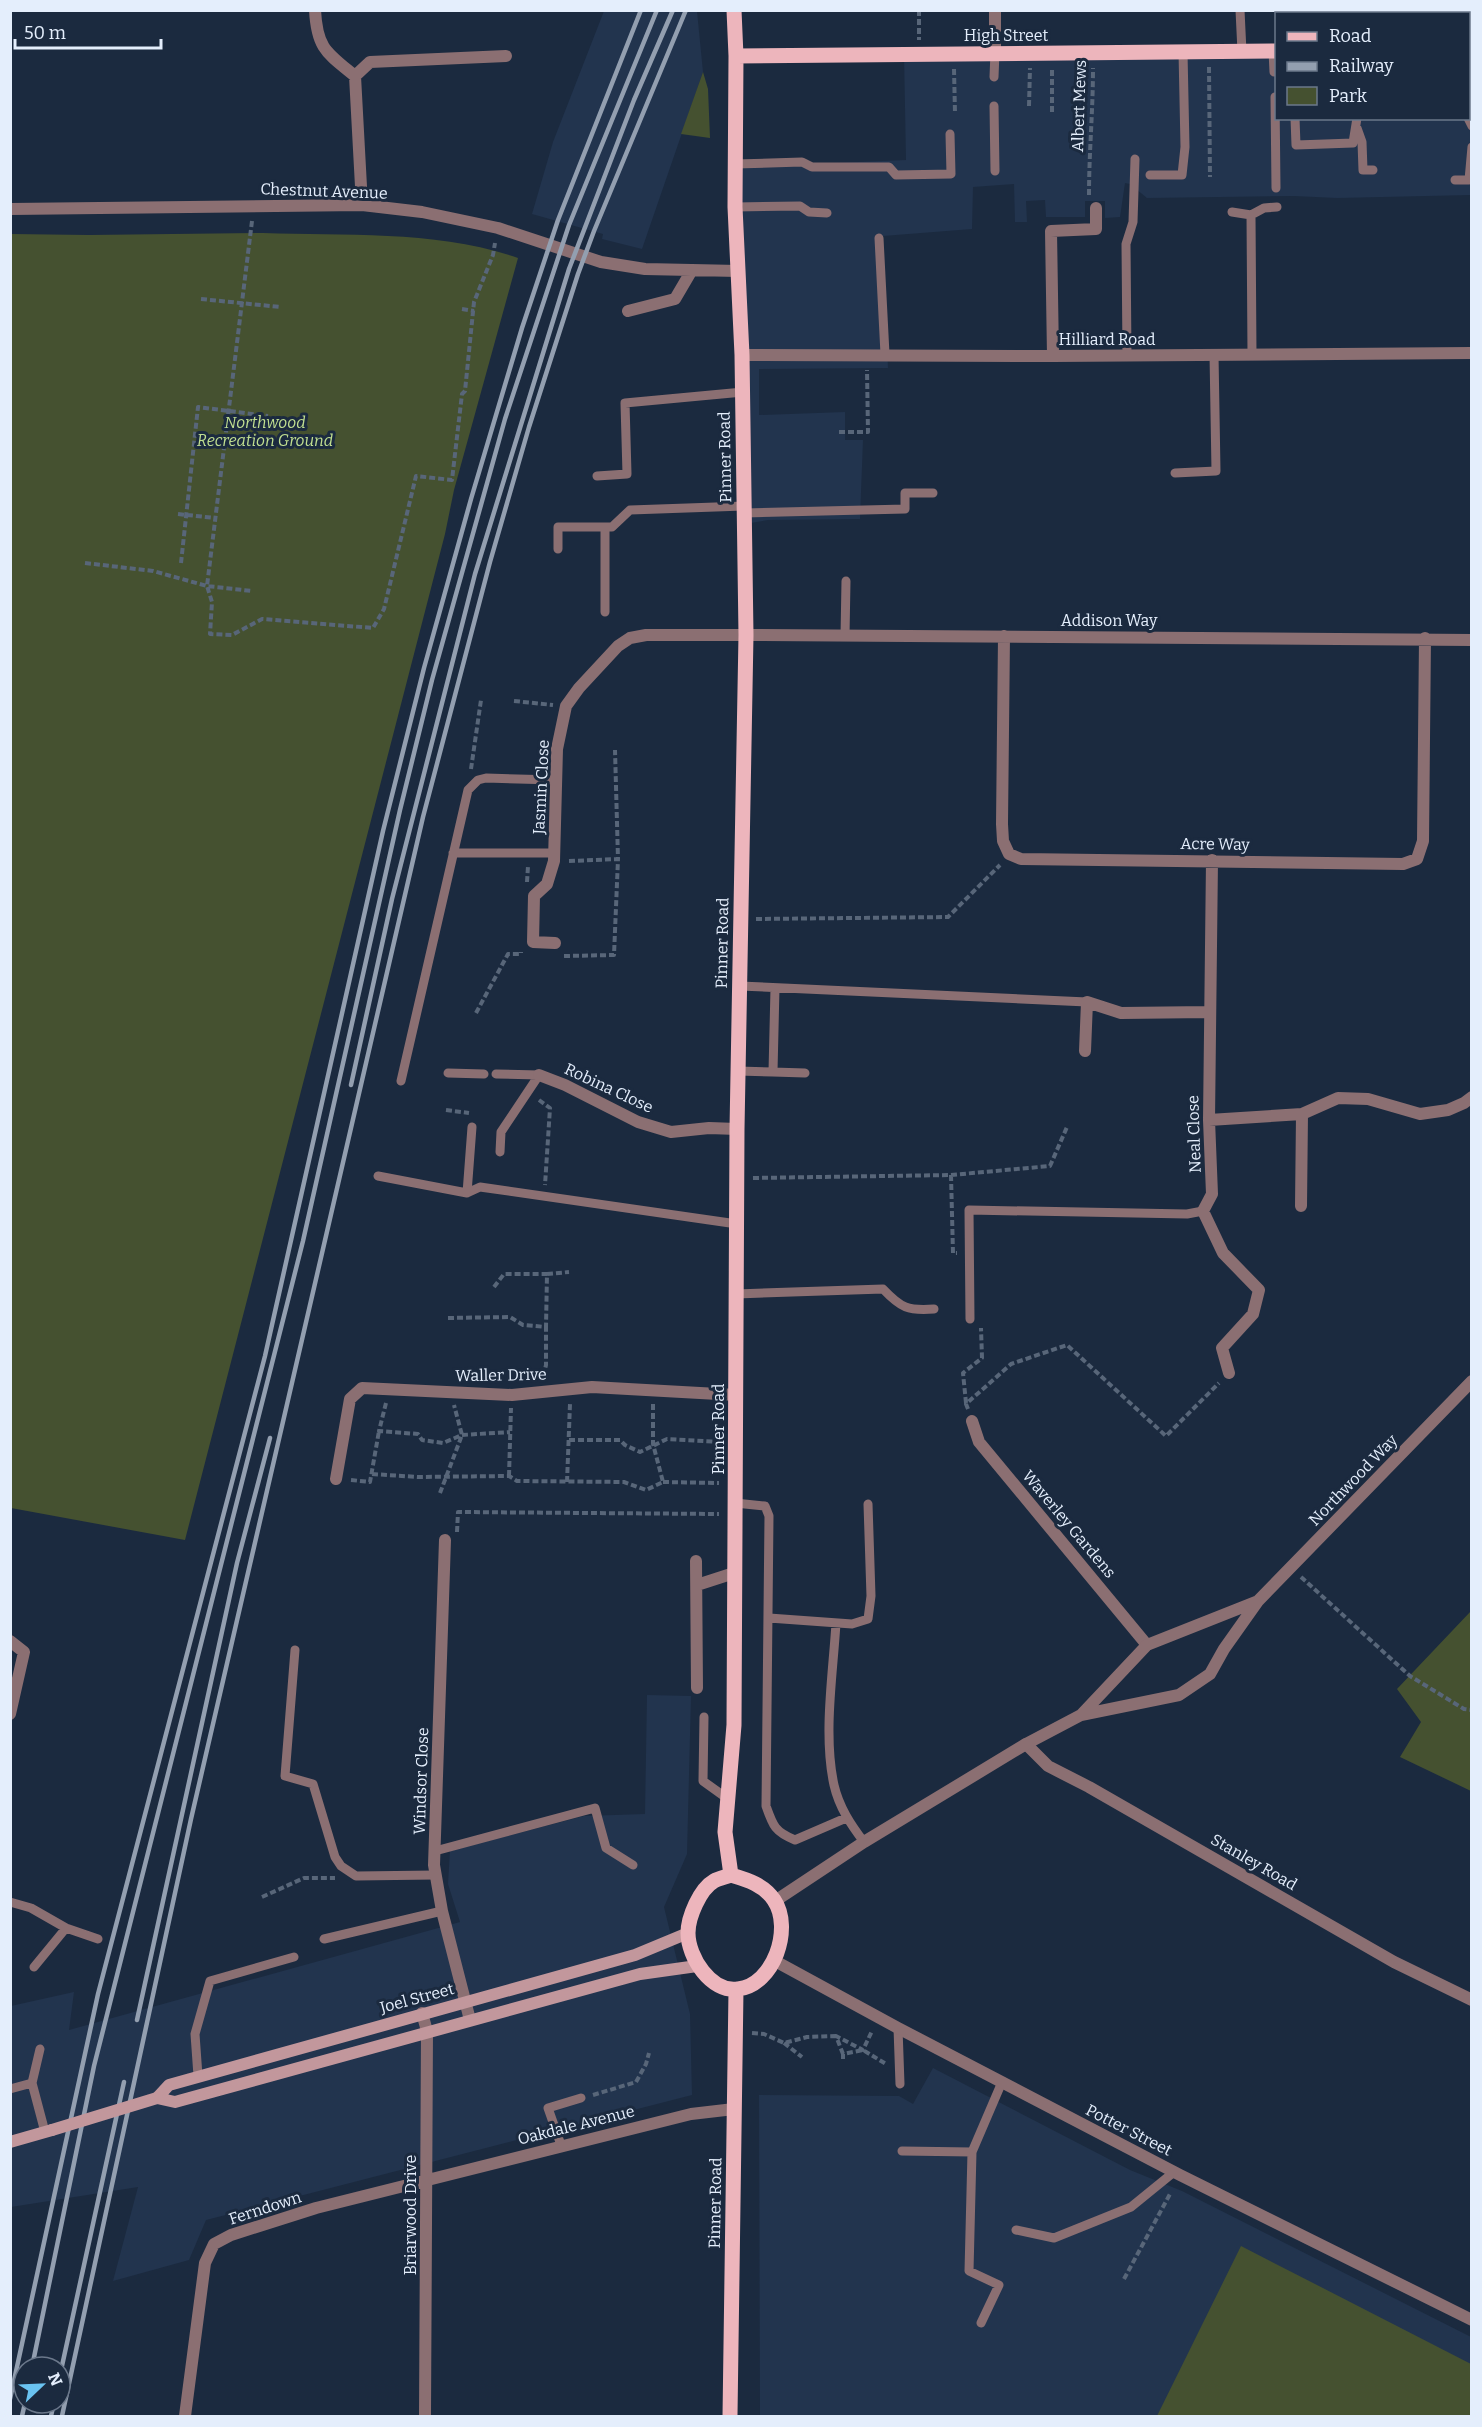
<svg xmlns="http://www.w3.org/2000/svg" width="1482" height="2427" viewBox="0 0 1482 2427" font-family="Bitter,serif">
	<rect width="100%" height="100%" fill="#1b2a3f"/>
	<path fill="#22344e" d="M604,11H697L703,72L642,249L602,239L603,234L532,214L553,142Z
		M1468,53H1471V195L1337,198L1294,196L1147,198L1130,184L1125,183L1120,217L1105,218V201H1085V217H1046L1045,200L1026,201L1027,222H1015L1014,184L973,187L972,229L883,236L888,368L759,369V415L845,412V440H863L860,519L768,520L745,524L735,167L906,160L904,54H1276V118H1468Z
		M647,1695L691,1696L687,1854L664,1907L690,2014L692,2095L206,2220L189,2260L113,2281L138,2187L11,2207V2006L74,1992L69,2030L460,1922L448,1884L450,1851L584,1816L645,1814Z
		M933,2068L1130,2170L1182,2191L1471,2337V2416H760L759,2095L899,2096L913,2104Z"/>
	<path fill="#455130" d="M703,72L708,89L710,138L681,134Z
		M263,233C347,236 438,230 518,258L454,490L445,534L185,1540L11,1508V234L89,235Z
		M1471,1611V1791L1400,1757L1421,1722L1397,1689Z
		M1241,2246L1471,2364V2416H1157Z"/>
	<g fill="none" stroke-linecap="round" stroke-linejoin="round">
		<path stroke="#586679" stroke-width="4" stroke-dasharray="6 3" stroke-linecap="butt" d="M919,10V40
			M1209,67L1210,177
			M954,69L955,113
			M1029,106L1030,68
			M1052,112V67
			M1089,195C1089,152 1093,111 1093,68
			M252,221L207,586L212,602L210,634L232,635L262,619L373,628L384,609L416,476L452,480L462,394L465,391L474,302L493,255L495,243
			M201,299L280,307
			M462,309L474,311
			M839,432H868L867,370
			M178,514L215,518
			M85,563L153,571L207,586L252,591
			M181,563L198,407L268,416
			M514,701L553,705
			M471,769L481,700
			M569,861L618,859L615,750
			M527,882L528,866
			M756,919L948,917L1000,865
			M564,956L614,955L618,859
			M476,1013L508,954H521V952
			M539,1100L550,1108L545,1185
			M446,1110L469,1113
			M951,1175L1050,1166L1067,1127
			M753,1178L951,1175L953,1253H957
			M547,1274L569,1272
			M494,1287L504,1274H547L546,1327
			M448,1318L510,1317L523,1325L546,1327V1365L543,1378
			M386,1403L379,1431L418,1434L422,1440L443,1443L462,1435L510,1432
			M966,1403L963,1373L982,1358L981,1328
			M968,1409L966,1404L1011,1364L1067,1345L1166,1436L1219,1383
			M569,1440H620L625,1445L640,1452L667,1439L720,1442
			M372,1474L418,1477L509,1476L517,1481L624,1482L646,1490L663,1482L653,1444V1403
			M509,1476L511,1408
			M351,1480L370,1482L379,1431
			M567,1482L570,1404
			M663,1482L719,1483
			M440,1493L462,1435L454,1405
			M457,1532L458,1512L719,1514
			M1301,1577L1410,1676L1464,1709L1472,1710
			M262,1897L304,1878H335
			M752,2033L764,2034L784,2043L807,2037L836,2036
			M784,2043L802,2057
			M843,2054L836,2036L863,2050L872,2031
			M843,2059V2054L863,2050L886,2064
			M593,2095L636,2082L646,2064L649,2053
			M1124,2279L1170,2194"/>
		<path stroke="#8b6f72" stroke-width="9" d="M1240,10L1242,52
			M1470,48L1472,78
			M1273,51L1274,72
			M994,77L995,52
			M1275,97L1276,188
			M994,106L995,171
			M1295,118L1296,145L1353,143L1357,118
			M1468,118L1472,126
			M1357,128L1362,142L1363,170H1373
			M735,164L802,162L812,167H889L896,175L951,174L950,134
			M1150,175H1182L1185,147L1183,52
			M1455,180H1469L1472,147
			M735,207L800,206L809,212L827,213
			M1232,212L1251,215L1252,354
			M1251,215L1264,208L1277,207
			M879,238L885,354
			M1127,355L1126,244L1133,222L1135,159
			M1175,473L1216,471L1214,354
			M597,476L627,474L625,403L743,392
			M744,513L905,509V493H933
			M605,527V612
			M558,549V527H612L630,510L744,506
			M845,636L846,581
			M453,853H554
			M740,986L1087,1002
			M738,1071L773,1072L775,988
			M773,1072L805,1073
			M448,1073L484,1074
			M496,1074L539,1075
			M401,1081L468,790L478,780L486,778L556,780
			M500,1152L501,1132L539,1075
			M378,1176L467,1193L480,1187L737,1224
			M467,1193L472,1127
			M736,1294L883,1289C901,1308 908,1311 934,1309
			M970,1319L969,1210L1187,1214L1203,1211
			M735,1503L765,1506L769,1516L766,1806C773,1826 775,1832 795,1840L846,1818
			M769,1618L852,1624L868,1619L871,1596L868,1504
			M836,1623C833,1674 823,1735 834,1785C839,1807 851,1825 864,1842
			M295,1650L285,1776L313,1784L335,1857L341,1866L356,1876L435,1875
			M704,1717L703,1781L728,1799
			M435,1851L595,1808L606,1848L633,1865
			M10,1902L31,1908L66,1928L34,1967
			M66,1928L98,1939
			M324,1939L442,1911
			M898,2028L900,2084
			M40,2049L32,2083L45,2132
			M198,2076L195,2034L210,1981L294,1957
			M10,2089L32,2083
			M561,2145L548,2108L581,2098
			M902,2151L972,2152
			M1016,2230L1054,2238L1131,2207L1174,2172
			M981,2323L999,2285L969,2271L972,2152L1002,2082"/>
		<path stroke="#8b6f72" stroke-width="12" d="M315,10C317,49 327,53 355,76L362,205
			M995,52V10
			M355,76L370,62L506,56
			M10,209L362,205L422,212L498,228L601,262L645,269L738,271
			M628,311L675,299L692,270
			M742,355L1053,356L1472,353
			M1053,356L1051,231L1096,229V208
			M1004,636L1002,824L1003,841L1009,854L1021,859L1403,864L1417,859L1423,841L1425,638
			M1212,860L1209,1120L1212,1194L1203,1211L1223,1253L1259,1290L1253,1314L1222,1348L1229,1373
			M555,943L533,942L534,896L547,884L554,861L557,749L566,706L579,688L618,646L630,638L646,635H746L1472,640
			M1085,1051L1087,1002L1121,1013L1209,1012
			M539,1075L565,1085L638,1122L671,1132L709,1128L737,1129
			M1209,1120L1302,1114L1338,1098L1368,1099L1420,1114L1448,1110L1464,1103L1472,1097
			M1301,1206L1302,1114
			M972,1421L979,1442L1147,1645
			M336,1479L350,1399L362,1388L512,1395L592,1387L736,1395
			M445,1540L434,1865L442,1911L470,2020
			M696,1561L697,1688
			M697,1585L734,1573
			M10,1641L24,1652L10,1714
			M1026,1744L1048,1766L1089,1787L1394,1962L1472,2000
			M422,2013L427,2031L425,2416
			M185,2416L205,2263L214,2244L231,2235L316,2208L691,2114L734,2109"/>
		<path stroke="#8b6f72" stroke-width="12" d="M1081,1715L1147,1645L1258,1601
			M775,1901L864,1842L1026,1744L1081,1715L1179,1695L1210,1674L1224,1649L1258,1601L1472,1381
			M775,1961L898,2028L1180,2175L1472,2320"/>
		<path stroke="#c2979c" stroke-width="12" d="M157,2098L169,2085L635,1955L688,1933
			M157,2098L175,2102L640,1974L697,1966
			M10,2142L52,2130"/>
		<path stroke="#edb5bc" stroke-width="15" d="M1468,48H1472
			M736,56L1276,51
			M731,1875L725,1832L734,1725L737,1129L746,635L742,355L735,207L736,56L734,10
			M731,1875C748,1880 764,1885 774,1900C793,1928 774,1985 738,1989C711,1993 688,1957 688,1933C688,1917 700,1889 714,1881C719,1878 726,1877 731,1875Z
			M730,2416L736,1990"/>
		<path stroke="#939fb0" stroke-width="4.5" d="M351,1085L392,899L475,574L569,269L634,100L673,10
			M137,2020L237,1563L270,1438
			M32,2367L94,2066L303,1241L400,810L432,680L505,419L569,225L657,10
			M60,2375L124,2082
			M10,2399L98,1994L265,1356L383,831L424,668L471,499L522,328L558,220L641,10
			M22,2416L25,2403
			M51,2416L54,2403
			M62,2416L191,1819L423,817L490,562L529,427L578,274L594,231L686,10"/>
		<path stroke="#c2979c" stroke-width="12" d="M52,2130L157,2098"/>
	</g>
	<g text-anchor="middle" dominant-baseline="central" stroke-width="6" stroke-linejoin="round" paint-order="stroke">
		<g font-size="16" fill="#e4eefc" stroke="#1b2a3f">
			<text x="1006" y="35">High Street</text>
			<text transform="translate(1079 106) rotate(-88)">Albert Mews</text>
			<text transform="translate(324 191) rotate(2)">Chestnut Avenue</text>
			<text x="1107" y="339">Hilliard Road</text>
			<text transform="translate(725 457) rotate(-91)">Pinner Road</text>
			<text x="1109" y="620">Addison Way</text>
			<text transform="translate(541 787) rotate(-87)">Jasmin Close</text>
			<text transform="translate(1215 844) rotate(1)">Acre Way</text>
			<text transform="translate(722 943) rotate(-89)">Pinner Road</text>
			<text transform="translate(609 1088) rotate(25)">Robina Close</text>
			<text transform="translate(1194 1134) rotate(-92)">Neal Close</text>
			<text transform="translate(501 1375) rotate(-1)">Waller Drive</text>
			<text transform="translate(718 1429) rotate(-90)">Pinner Road</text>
			<text transform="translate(1353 1480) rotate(-46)">Northwood Way</text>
			<text transform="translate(1069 1524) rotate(50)">Waverley Gardens</text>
			<text transform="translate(421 1781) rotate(-88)">Windsor Close</text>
			<text transform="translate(1254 1862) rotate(30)">Stanley Road</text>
			<text transform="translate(417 1998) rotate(-15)">Joel Street</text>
			<text transform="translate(576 2125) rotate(-14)">Oakdale Avenue</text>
			<text transform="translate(1129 2130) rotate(27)">Potter Street</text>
			<text transform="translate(715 2203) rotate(-89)">Pinner Road</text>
			<text transform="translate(265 2208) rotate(-18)">Ferndown</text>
			<text transform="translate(410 2215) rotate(-90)">Briarwood Drive</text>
		</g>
		<g font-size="16" font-style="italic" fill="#c1df90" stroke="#1b2a3f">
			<text x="265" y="422">Northwood<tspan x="265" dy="18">Recreation Ground</tspan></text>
		</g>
	</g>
	<rect width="1482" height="2427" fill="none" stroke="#e4eefc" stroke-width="24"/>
	<rect x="1275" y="12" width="195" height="108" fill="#1b2a3f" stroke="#6b788b" stroke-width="1.5"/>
	<rect x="1287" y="32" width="30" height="9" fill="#edb5bc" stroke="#6b788b" stroke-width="1.5"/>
	<text x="1329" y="42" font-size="18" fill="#e4eefc">Road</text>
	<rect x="1287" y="62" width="30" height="9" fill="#939fb0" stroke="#6b788b" stroke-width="1.5"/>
	<text x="1329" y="72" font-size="18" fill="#e4eefc">Railway</text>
	<rect x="1287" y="87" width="30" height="18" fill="#455130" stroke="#6b788b" stroke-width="1.5"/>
	<text x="1329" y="102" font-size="18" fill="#e4eefc">Park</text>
	<g transform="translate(42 2385) rotate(67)"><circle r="28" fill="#1b2a3f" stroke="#6b788b" stroke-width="1.5"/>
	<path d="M0-4.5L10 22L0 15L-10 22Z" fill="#6ac3f1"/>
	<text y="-9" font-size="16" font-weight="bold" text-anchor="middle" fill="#e4eefc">N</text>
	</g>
	<path d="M15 39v9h146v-9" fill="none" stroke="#e4eefc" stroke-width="3"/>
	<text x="24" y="39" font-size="18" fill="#e4eefc" stroke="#1b2a3f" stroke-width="4.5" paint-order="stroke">50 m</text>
</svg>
